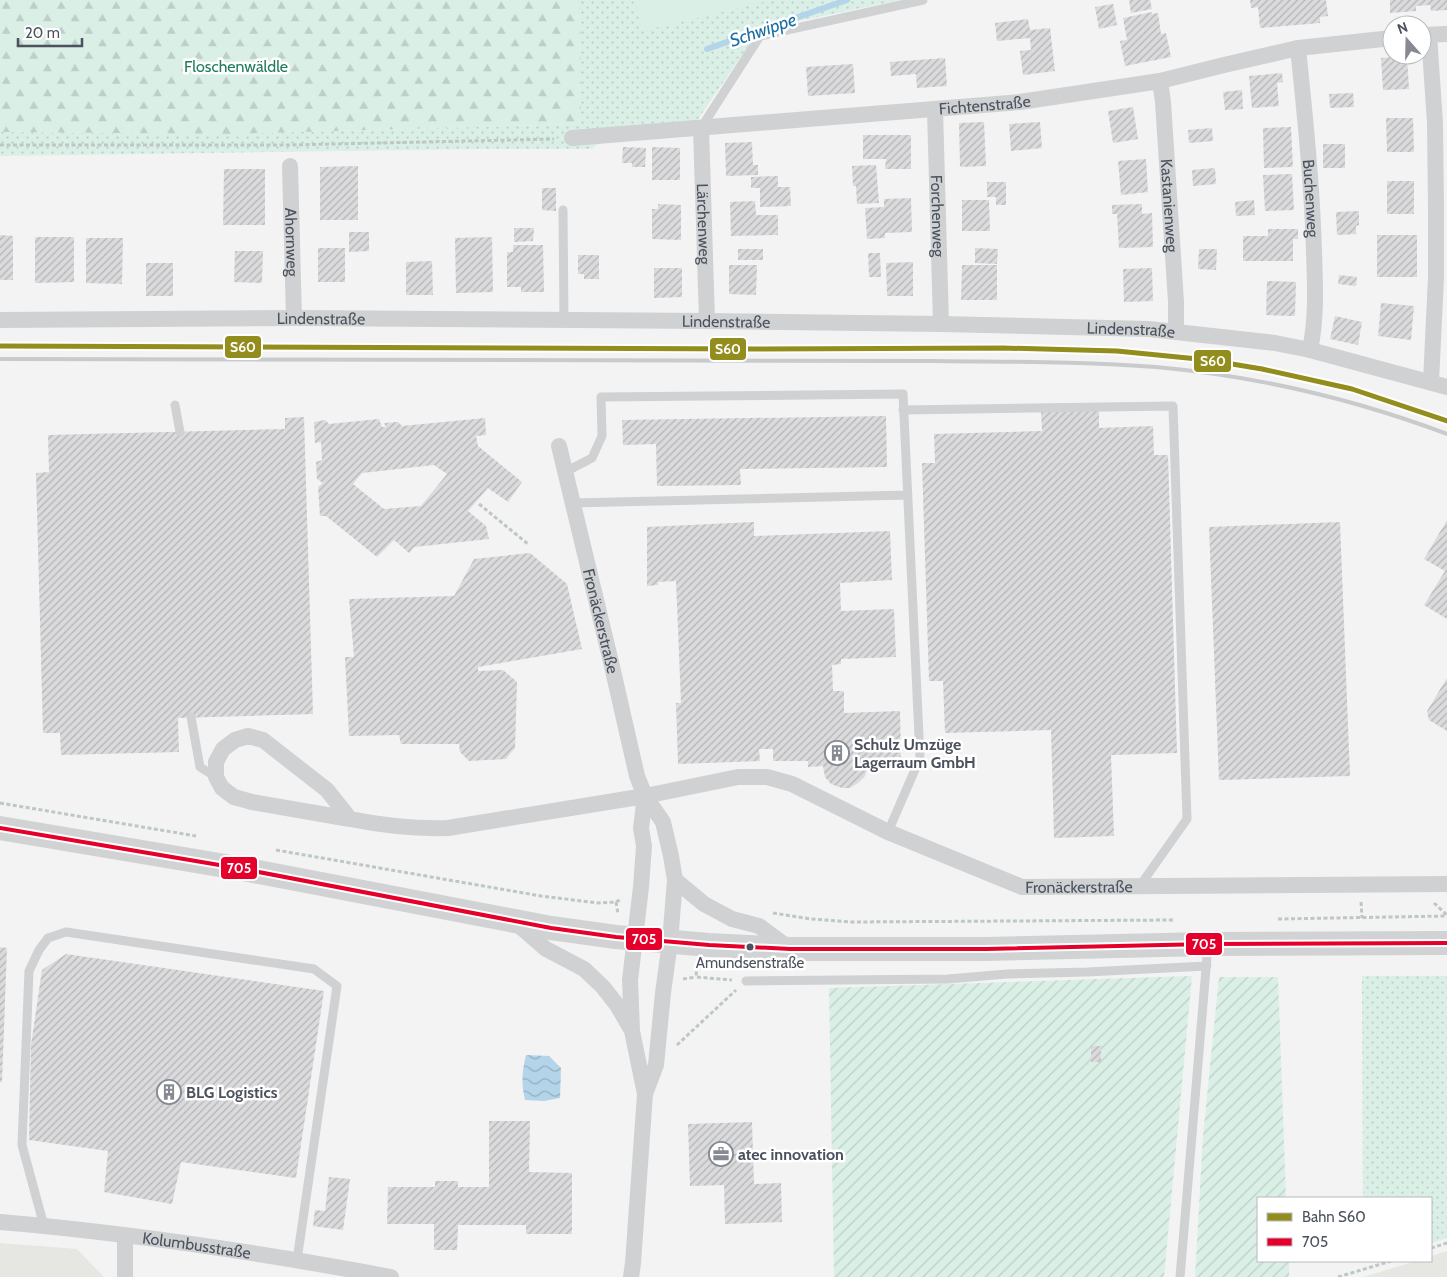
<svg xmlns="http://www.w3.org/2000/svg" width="1447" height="1277" viewBox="0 0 1447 1277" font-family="Cabin,sans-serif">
	<defs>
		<pattern id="grass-dots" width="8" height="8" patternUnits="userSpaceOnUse" patternTransform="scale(1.25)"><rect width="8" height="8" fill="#daefe6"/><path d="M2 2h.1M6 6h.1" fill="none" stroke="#bdcfc8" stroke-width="1.8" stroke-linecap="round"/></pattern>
		<pattern id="forest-firs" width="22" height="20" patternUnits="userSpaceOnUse" patternTransform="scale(1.25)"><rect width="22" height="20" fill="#daefe6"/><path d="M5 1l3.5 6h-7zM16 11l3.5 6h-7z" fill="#bdcfc8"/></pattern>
		<pattern id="garden-furrows" width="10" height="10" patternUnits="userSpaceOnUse" patternTransform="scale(1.25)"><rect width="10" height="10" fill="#daefe6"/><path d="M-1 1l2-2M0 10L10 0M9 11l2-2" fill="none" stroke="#bdcfc8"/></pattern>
		<pattern id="water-waves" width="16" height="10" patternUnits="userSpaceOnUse" patternTransform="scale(1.25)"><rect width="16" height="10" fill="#b3d4e9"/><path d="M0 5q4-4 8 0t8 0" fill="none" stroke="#94afc0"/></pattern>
		<pattern id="building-hatch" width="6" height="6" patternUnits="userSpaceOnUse" patternTransform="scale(1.25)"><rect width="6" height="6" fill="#dbdbdd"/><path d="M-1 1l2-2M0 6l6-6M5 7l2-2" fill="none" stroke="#b4b4b6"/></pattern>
	</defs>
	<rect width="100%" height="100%" fill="#f3f3f3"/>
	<path fill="#e6e6e2" d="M0,1243L77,1249L104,1277H0Z
		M1447,1251V1277H1363L1416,1261H1431V1256Z"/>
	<path fill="url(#grass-dots)" d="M580,0H901L760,29L696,122L602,139L592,149H480L0,156V132L231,134L580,124Z
		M1362,976H1447V1238L1431,1243V1198H1363Z"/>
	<path fill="url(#forest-firs)" d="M0,0H580L581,124L231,134L0,132Z"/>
	<path fill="url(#garden-furrows)" d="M1192,976L1164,1277H834L829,988Z
		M1219,977H1278L1286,1198H1258V1261H1289V1277H1195L1203,1136Z"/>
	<path fill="#daefe6" d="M635,0H773L642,31Z"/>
	<path fill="url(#water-waves)" d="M526,1055L549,1056L561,1068L560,1098L544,1101L525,1100C521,1082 522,1072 526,1055Z"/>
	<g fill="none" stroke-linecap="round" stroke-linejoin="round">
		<path stroke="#b3d4e9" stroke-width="6" d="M707,49L847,0"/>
	</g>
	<path fill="url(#building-hatch)" fill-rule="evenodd" d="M1129,0H1150L1152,9L1131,13Z
		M1250,0H1326L1328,16L1320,17V23L1260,28L1258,7L1251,8Z
		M1390,0H1447V10L1431,11L1430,5L1416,6V11L1390,13Z
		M1113,4L1117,25L1099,29L1095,7Z
		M1152,12V14L1158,13L1161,34L1166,33L1171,57L1125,66L1120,41L1127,40L1123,18Z
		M1028,19L1030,30L1050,28L1055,71L1023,75L1020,51L1031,50L1030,38L997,41L995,23Z
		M1407,56L1409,89L1383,90L1381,58Z
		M945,58L947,86L917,88L916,74L891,76L890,62Z
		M853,64L855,93L808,96L806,67Z
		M1282,73L1283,82L1277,83L1279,106L1252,108L1249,76Z
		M1242,90L1243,109L1225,110L1223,92Z
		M1353,93L1354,107L1330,108L1329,94Z
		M1133,107L1138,139L1113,143L1108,111Z
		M1386,118H1413L1414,152H1387Z
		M984,122L986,166L960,167L959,123Z
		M1040,122L1042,148L1011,151L1009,124Z
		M1291,127L1293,167L1264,168L1263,128Z
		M1212,128L1213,141L1189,143L1188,130Z
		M863,135H911V169H885L886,159H863Z
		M752,142L753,165H758V175L726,176L725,143Z
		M1323,144H1345V168H1323Z
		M623,147L646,148L645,167H632V163H622Z
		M652,147L680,148V180H652Z
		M1146,159L1148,192L1121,195L1118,161Z
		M876,165L879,203L857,204L856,186H853L852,166Z
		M358,166V220H320V167Z
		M1215,168L1216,184L1193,186L1192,170Z
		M224,169H265V225H223Z
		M1292,174L1294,210L1265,211L1263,175Z
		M778,176V187H790L791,206L760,207V188H751V177Z
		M1387,181H1414V214H1387Z
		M987,182H1006V205H996V197H987Z
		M542,188H556V211L542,210Z
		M911,198L912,232L885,233V238L867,239L865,208L884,207V199Z
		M962,200H989L990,231H962Z
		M1254,200L1255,215L1236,216L1235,202Z
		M755,201L756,215H778V235L731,236L730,202Z
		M658,204L681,205V240L652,239V209H658Z
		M1142,204V214L1152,213L1153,247L1119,248L1117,214H1112V205Z
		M1359,211V225L1356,226V234L1337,235L1336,212Z
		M514,228H534L533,241L514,242Z
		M1268,229H1298V239H1293V261H1243V236H1268Z
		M349,232H369V251L349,252Z
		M0,235L13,236V280H0Z
		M1377,235H1417V277H1377Z
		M35,237H74V282L35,283Z
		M492,237L493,292L456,293L455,238Z
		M86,238H123L122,284L86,283Z
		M513,245H543L544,292H521V287H507V252H513Z
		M318,248H345V282H318Z
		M975,248L998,249L997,264L975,263Z
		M738,249H763V260H738Z
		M1199,249H1217L1216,270L1198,269Z
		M235,251H263L262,283L234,282Z
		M868,253H880L881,277H869Z
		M578,255H599V279H584V274H578Z
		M432,261L433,295H406V262Z
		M913,262V296H887L886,263Z
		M146,263H173V296H146Z
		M729,265H757L756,295L729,294Z
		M962,265H997V300H961Z
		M654,268H682V297L654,298Z
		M1152,268L1153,301L1124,302L1123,269Z
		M1339,275L1357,277L1356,286L1338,284Z
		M1267,281L1296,282L1295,316L1266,315Z
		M1381,303L1414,306L1411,340L1378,336Z
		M1335,316L1362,322L1358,345L1330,339Z
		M1099,410V428L1153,426L1154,455H1168L1177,753L1111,755L1114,836L1054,838L1051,730L945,733L943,681H929L922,463H935L934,434L1042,431L1041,412Z
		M886,416L887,467L740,469L741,485L657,486L656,444L623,445L622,420Z
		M304,417L313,714L178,718L179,752L61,755L60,733H43L36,473L49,472L48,435L285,429V418Z
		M485,418L486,435L476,436L478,446L522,482L508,502L488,488L468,511L486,526L489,539L414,547L409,553L394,540L377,557L326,516H320L318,487L323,483L317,479L316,462L322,460L321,442L315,443L314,422L325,420L329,424L379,419L382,427H386L384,423L398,422L402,426ZM434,465L447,474L421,506L384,509L353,484L362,473Z
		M1447,520V619L1424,605L1445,571L1424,559Z
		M754,522V536L890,531L892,580L840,583L841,611L894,609L896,657L841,659V664L832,665L833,691H844V713L900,711L901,757L867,758L868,766L865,776L858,783L850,788H842L831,784L825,777L823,766L808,767V761H773V749H759L760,761L678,764L676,703H681L676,581L658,582V585L647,586V527Z
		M1340,522L1350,776L1219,780L1209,527Z
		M530,553L567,584L582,649L478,667V671L503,670L517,682L515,748L506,759L469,761L460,752L459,744H401L399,735L349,736L345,657H354L349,599L454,596L474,559Z
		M1447,678V731L1429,720L1427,711Z
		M0,947L7,948L2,1082H0Z
		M66,954L324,991L296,1178L181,1162L172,1204L104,1192L108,1151L29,1140L31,1045L42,970Z
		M1091,1046H1101V1062H1091Z
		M489,1121H530L529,1172L572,1173V1234H526V1225H458L457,1250H434V1224H387L388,1187H435V1181H458V1187H489Z
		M752,1122L754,1184L781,1183L782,1222L725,1224L724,1185L690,1186L688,1124Z
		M329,1177L350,1179L343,1230L313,1226L315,1210L325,1211Z"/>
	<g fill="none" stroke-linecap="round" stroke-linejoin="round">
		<path stroke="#bdc7c5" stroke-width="3" stroke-dasharray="4 2.5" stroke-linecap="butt" d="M0,145H290L554,139
			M479,504L528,544
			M0,803L196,836
			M276,850L541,896L598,903L616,902L622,899
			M616,902L618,914
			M1361,902L1362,918
			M1434,903L1447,915
			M773,913L811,919L851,922L1174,920
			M1278,919L1447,916
			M697,965L696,977L732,980
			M683,979L696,977
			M677,1045L736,990
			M1431,1248L1447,1243
			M1338,1277L1391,1261"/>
		<path stroke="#cfd1d3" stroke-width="9" d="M701,128L760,36L923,0
			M563,210L564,321
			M175,405L180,432
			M903,410L1173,406L1187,819L1139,887
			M565,472L592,458L602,436L601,397L903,394L920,758L888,832
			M572,503L908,495
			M191,717L200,767L216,777
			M746,981L948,979L1007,974L1087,972L1207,966
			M44,1226L22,1145L29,971L39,950L48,938L66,932L314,969L337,986L297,1260
			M1180,1277L1208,945"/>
		<g stroke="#cfd1d3" stroke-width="16">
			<path d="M1422,35L1447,34"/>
			<path d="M1429,35L1435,123L1436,209V277L1431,382"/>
			<path id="s1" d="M1298,48C1305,116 1312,183 1314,251C1315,285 1317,316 1310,350"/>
			<path id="s2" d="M1160,81L1163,102L1176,302V331"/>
			<path id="s3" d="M935,110L941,324"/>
			<path id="s4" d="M701,128L707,321"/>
			<path id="s5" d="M572,138L1020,102L1160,81L1224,65L1298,48L1392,38"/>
			<path id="s6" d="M290,166L294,318"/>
			<path id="s7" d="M0,320L294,318L707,321L941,324L1149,329L1275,343L1310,350L1447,387"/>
			<path id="s8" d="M559,446L611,662L637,776L645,796L663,822L671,856L675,880L670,942L663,993L656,1065L645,1094"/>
			<path id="s9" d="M350,819L252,802L234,797L222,788L216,777V762L223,749L235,740L248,736L263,740L327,790L350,819C385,826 413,829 448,828L645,796L738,777H767L792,784L888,832L1022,887L1447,884"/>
			<path d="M675,880L704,904L732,919L759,926L790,949"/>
			<path d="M515,922L546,949L584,969L603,987L617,1005L631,1029"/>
			<path id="s10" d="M0,1222C131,1233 262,1253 391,1277"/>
			<path d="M125,1277V1236"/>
			<path d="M631,1277L633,1263L645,1094L632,1031L630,980L641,887L644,846L641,828L645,796"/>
		</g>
		<path stroke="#d0d2d4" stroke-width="24" d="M0,828L243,869L551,928L616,937L709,945L790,949H986L1208,944L1447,943"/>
		<path stroke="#c9cacc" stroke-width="4" d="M0,359L933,361C1007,362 1082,361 1156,367C1255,376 1354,399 1447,434"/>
		<defs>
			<path id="bus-1" d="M0,828L243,869L551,928L616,937L709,945L790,949H986L1208,944L1447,943"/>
		</defs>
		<use href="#bus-1" stroke="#fff" stroke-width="8"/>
		<use href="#bus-1" stroke="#e4002b" stroke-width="4"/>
		<defs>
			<path id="rail-1" d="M0,346L760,349L1003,348L1117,351L1208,360L1262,369L1352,389L1447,421"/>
		</defs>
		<use href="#rail-1" stroke="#fff" stroke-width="9"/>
		<use href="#rail-1" stroke="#928d1d" stroke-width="5"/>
	</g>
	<defs>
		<symbol id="building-ring" viewBox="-11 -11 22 22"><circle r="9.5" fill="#fff" stroke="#868a92" stroke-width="1.5"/><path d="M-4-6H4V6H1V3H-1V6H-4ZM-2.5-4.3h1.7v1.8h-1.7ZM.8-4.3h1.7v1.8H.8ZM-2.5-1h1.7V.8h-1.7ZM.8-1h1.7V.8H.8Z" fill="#868a92"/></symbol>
		<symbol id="office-ring" viewBox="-11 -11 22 22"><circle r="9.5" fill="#fff" stroke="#868a92" stroke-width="1.5"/><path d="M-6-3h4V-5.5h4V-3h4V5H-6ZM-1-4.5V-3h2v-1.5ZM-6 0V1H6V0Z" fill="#868a92"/></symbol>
	</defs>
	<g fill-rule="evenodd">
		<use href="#building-ring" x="823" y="739" width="28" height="28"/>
		<use href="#building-ring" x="155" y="1078" width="28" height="28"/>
		<use href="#office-ring" x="707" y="1140" width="28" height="28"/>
	</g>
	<circle fill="#4b525e" stroke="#fff" stroke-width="2" cx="750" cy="947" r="4.5"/>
	<g text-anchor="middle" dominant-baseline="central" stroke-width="5" stroke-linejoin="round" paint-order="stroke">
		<g font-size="15" fill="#4b525e" stroke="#fff">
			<text x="750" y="963">Amundsenstraße</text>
		</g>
		<g font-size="16" fill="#217b5d" stroke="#fff">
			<text x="236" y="66">Floschenwäldle</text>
		</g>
		<g font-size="16" fill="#4b525e" stroke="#fff">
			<text stroke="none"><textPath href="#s5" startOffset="414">Fichtenstraße</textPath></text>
			<text stroke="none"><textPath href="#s1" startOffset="151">Buchenweg</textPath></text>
			<text stroke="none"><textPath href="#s2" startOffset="125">Kastanienweg</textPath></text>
			<text stroke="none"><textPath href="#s3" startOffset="106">Forchenweg</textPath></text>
			<text stroke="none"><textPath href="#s4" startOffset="96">Lärchenweg</textPath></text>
			<text stroke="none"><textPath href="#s6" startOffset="76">Ahornweg</textPath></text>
			<text stroke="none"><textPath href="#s7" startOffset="321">Lindenstraße</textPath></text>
			<text stroke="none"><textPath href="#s7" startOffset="726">Lindenstraße</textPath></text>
			<text stroke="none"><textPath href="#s7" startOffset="1131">Lindenstraße</textPath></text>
			<text stroke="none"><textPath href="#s8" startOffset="180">Fronäckerstraße</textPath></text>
			<text stroke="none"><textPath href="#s9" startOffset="1095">Fronäckerstraße</textPath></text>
			<text stroke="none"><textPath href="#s10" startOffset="198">Kolumbusstraße</textPath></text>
		</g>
		<g font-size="16" font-weight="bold" fill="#4b525e" stroke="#fff" text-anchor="start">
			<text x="854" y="744">Schulz Umzüge<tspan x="854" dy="18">Lagerraum GmbH</tspan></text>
			<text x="186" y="1092">BLG Logistics</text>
			<text x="738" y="1154">atec innovation</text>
		</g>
		<g font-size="18" font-style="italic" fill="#1a6ea2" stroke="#fff">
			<text transform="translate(763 30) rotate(-19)">Schwippe</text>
		</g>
	</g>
	<g stroke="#fff" stroke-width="2">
		<rect x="224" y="335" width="38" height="24" rx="5" fill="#928d1d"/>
		<rect x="709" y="337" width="38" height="24" rx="5" fill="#928d1d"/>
		<rect x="1193" y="349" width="39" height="24" rx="5" fill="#928d1d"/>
		<rect x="220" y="856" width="38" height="24" rx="5" fill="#e4002b"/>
		<rect x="625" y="927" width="38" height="24" rx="5" fill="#e4002b"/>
		<rect x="1185" y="932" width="38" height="24" rx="5" fill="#e4002b"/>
	</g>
	<g font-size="14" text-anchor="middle" font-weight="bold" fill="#fff">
		<text x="243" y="352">S60</text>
		<text x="728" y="354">S60</text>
		<text x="1213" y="366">S60</text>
		<text x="239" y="873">705</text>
		<text x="644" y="944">705</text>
		<text x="1204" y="949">705</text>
	</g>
	<rect x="1257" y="1197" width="175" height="65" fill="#ffffff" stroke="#b7babf"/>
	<rect x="1267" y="1213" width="25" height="8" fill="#928d1d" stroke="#b7babf"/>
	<text x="1302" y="1222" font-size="15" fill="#4b525e">Bahn S60</text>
	<rect x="1267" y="1238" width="25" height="8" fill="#e4002b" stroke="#b7babf"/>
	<text x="1302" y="1247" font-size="15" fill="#4b525e">705</text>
	<g transform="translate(1407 40) rotate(340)"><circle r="24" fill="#ffffff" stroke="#b7babf"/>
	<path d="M0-4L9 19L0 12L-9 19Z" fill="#868a92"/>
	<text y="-8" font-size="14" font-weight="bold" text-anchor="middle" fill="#4b525e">N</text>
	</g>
	<path d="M18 38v8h64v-8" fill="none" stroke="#4b525e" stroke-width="2.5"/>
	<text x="25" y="38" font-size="15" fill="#4b525e" stroke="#ffffff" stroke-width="4" paint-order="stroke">20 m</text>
</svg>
